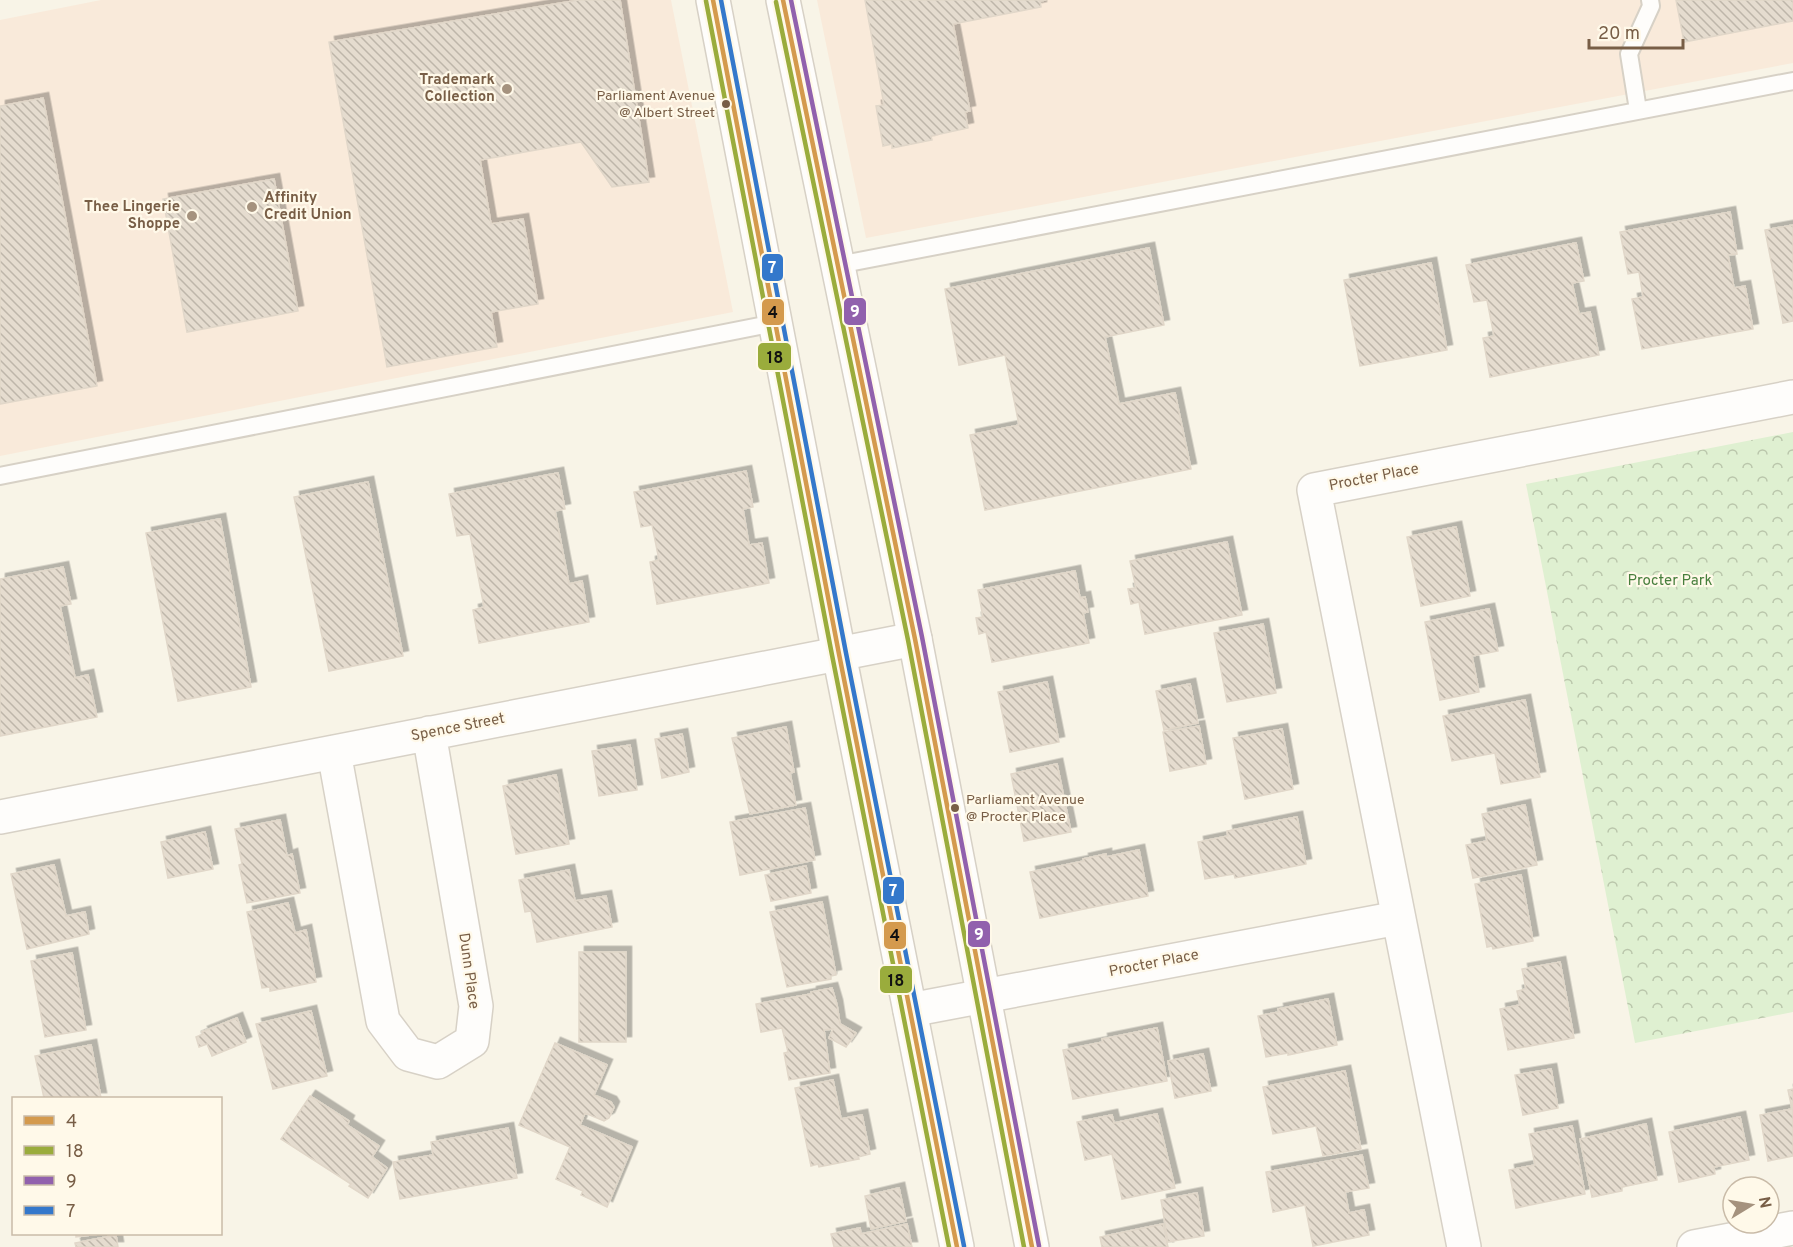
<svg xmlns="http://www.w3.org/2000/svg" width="1793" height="1247" viewBox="0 0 1793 1247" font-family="Overpass,sans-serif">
	<defs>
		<pattern id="forest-crowns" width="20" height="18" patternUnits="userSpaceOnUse" patternTransform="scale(1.5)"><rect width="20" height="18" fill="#dff0d1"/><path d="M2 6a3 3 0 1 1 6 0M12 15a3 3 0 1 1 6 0" fill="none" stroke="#bac6ab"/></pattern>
		<pattern id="building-back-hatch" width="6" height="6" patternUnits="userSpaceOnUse" patternTransform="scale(1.5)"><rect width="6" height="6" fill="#e5dccf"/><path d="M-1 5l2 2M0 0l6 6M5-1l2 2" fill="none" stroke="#beb6aa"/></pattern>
		<filter id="shadow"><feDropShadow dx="5.5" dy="-5.5" stdDeviation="0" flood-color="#0004"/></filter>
	</defs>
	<rect width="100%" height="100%" fill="#f8f4e7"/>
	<path fill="#f9eada" d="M101,0H671L733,312L0,456V20Z
		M817,0H1793V63L866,238Z"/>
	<path fill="url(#forest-crowns)" d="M1793,432V1012L1635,1043L1526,484Z"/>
	<path fill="url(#building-back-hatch)" stroke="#e1d7c9" stroke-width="1.5" filter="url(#shadow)" d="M579,0H620L649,182L612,187L581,142L480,160L491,224L523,219L538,304L491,312L497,347L387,367L329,42Z
		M865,0H1046L1040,1L1041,7L953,24L970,111L965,112L968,128L931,136L932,140L892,148V144L883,146L876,106L884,105Z
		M1676,0H1793V21L1684,42Z
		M43,98L97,386L0,404V106Z
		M274,179L298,311L187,332L163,199Z
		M1730,212L1737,254L1728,255L1734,288L1745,286L1753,329L1642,349L1632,299L1643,297L1639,272L1628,274L1620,232Z
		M1793,225V321L1783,323L1765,230Z
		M1576,243L1584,281L1572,283L1579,314L1590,312L1599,355L1490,377L1483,338L1494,336L1487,300L1474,302L1466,265Z
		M1149,248L1164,325L1105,337L1119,404L1175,393L1191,469L985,510L970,435L1019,425L1005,355L959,365L945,289Z
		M1431,263L1447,350L1360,366L1344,280Z
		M746,471L753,507L743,509L749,545L762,543L769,583L657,604L650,562L659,560L652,525L641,527L634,492Z
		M558,473L565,509L555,511L569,584L582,581L589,622L479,643L473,610L484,607L470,534L457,536L449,494Z
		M368,482L403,656L329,671L294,497Z
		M220,519L251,687L178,701L146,533Z
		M1456,527L1470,596L1421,606L1407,537Z
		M1227,542L1242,615L1145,634L1139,602L1131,604L1128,589L1136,588L1130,561Z
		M63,567L71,604L60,606L75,678L88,675L97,717L0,736V579Z
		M1075,571L1080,598L1085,597L1088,612L1083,613L1089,643L992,662L986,632L979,634L976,618L983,617L978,590Z
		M1489,609L1498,651L1472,656L1479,692L1440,700L1425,622Z
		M1263,624L1276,693L1227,702L1214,633Z
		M1047,682L1059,742L1010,752L998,692Z
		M1190,684L1198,723L1164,730L1156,691Z
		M1525,700L1540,777L1501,784L1495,753L1452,761L1443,716Z
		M1199,726L1206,764L1170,771L1163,732Z
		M786,727L794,772L790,773L796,805L750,814L732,738Z
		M1282,729L1293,789L1245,799L1233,738Z
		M682,734L689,772L662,778L655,739Z
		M630,745L637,790L599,796L592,751Z
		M1057,764L1071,832L1024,841L1011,774Z
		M556,775L569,844L516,854L503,786Z
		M1525,805L1537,865L1473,878L1466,845L1487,841L1482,814Z
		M805,808L815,860L740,875L730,822Z
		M1297,817L1306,864L1235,878L1234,874L1205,879L1198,842L1228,836L1227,831Z
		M280,820L287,856L292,854L300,893L247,903L239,865L242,864L235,829Z
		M205,832L213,869L168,878L161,842Z
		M1139,850L1148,896L1040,918L1030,872L1084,861L1083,859L1106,854V857Z
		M54,865L66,916L85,912L89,934L27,949L11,874Z
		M806,866L811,893L771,901L765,875Z
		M569,870L575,901L606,896L612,927L537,942L531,911L525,912L519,880Z
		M1521,875L1533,941L1493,949L1492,946L1487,947L1475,884Z
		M822,902L836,975L831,976V979L787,987L770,912Z
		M288,903L295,933L306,930L316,982L270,991V987L262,988L247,912Z
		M579,952H626V1042H579Z
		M72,953L86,1030L45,1037L31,961Z
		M1560,962L1574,1038L1508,1050L1500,1009L1520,1005L1517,991L1526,989L1522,969Z
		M832,988L837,1005L840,1024L856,1033L846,1047L829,1038L833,1029L824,1030L830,1073L789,1080L784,1053L788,1052L782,1028L761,1032L756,1004L811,994V992Z
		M1328,999L1337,1045L1288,1055V1053L1266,1057L1258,1016L1279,1012L1278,1009Z
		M311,1011L327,1076L273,1089L256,1024Z
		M237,1018L246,1042L212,1056L207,1044L199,1047L196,1037L203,1034L202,1032Z
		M1157,1028L1167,1081L1073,1099L1063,1050L1103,1042L1102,1039Z
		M555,1043L607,1065L594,1095L611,1102L614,1107L609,1118L604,1121L585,1113L580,1125L632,1147L607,1207L581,1195L583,1191L556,1179L570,1147L519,1125Z
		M91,1045L101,1098H44L35,1056Z
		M1203,1054L1211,1091L1175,1098L1168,1061Z
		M1551,1069L1558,1108L1523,1115L1515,1075Z
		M1345,1071L1361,1149L1323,1156L1316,1126L1273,1134L1263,1087Z
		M833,1080L841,1119L862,1115L870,1154L858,1157L859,1159L819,1167L818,1164L811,1166L795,1088Z
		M1793,1089V1156L1768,1161L1760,1115L1792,1109L1788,1090Z
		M310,1096L349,1121L347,1125L379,1146L372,1157L387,1168L368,1198L349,1186L351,1184L281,1139Z
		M1157,1114L1175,1188L1122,1199L1112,1154L1085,1160L1077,1122L1112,1115L1114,1123Z
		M1740,1117L1749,1160L1714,1167L1715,1174L1679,1182L1669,1132Z
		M1646,1124L1657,1180L1622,1187V1191L1592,1197L1580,1139Z
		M1572,1126L1585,1194L1516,1208L1509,1170L1535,1165L1529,1134Z
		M508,1128L517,1178L400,1199L393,1162L433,1155L431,1142Z
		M1362,1155L1369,1188L1345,1192L1349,1213L1364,1210L1369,1235L1313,1246L1305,1205L1273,1212L1266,1172Z
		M899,1188L906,1221L871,1229L865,1196Z
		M1197,1193L1204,1236L1168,1242L1161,1200Z
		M907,1224L912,1247H834L831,1234L860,1228L861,1234Z
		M1163,1224L1168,1247H1102L1100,1237Z
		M76,1234H99L76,1237Z
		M116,1235L118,1247H76L75,1243Z"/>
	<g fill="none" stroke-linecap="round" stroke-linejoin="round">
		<defs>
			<path id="lane" d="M1638,110L1629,54L1651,6L1650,0
				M838,265L1793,81
				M0,476L775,323"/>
			<path id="street" d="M334,752L383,1021L408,1054L438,1062L472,1041L476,1006L429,733
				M0,817L915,639
				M910,1010L1398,918
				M1464,1247L1314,490L1793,397
				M1694,1247L1793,1228"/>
			<path id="secondary" d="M713,0L839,654L957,1247
				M783,0L915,639L1032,1247"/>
		</defs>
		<use href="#lane" stroke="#d7d1c6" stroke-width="20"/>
		<use href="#street" stroke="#d7d1c6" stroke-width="36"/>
		<use href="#secondary" stroke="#d7d1c6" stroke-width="36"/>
		<use href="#lane" stroke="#fefdfb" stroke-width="16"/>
		<use href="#street" stroke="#fefdfb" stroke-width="33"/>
		<use href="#secondary" stroke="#fefdfb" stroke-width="33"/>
		<defs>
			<path id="bus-1" d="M713,0L839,654L957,1247
				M783,0L915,639L1032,1247"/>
			<path id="bus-2" d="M706,1L832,655L949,1247
				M776,2L908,640L1024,1247"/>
			<path id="bus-3" d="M791,0L922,637L1039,1246"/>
			<path id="bus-4" d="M721,0L846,653L964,1246"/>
		</defs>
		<use href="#bus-1" stroke="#fff9e9" stroke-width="9"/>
		<use href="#bus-2" stroke="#fff9e9" stroke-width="9"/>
		<use href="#bus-3" stroke="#fff9e9" stroke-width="9"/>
		<use href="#bus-4" stroke="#fff9e9" stroke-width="9"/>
		<use href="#bus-1" stroke="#d49a4d" stroke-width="4.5"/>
		<use href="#bus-2" stroke="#9aac3c" stroke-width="4.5"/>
		<use href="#bus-3" stroke="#9161ad" stroke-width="4.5"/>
		<use href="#bus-4" stroke="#3478cb" stroke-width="4.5"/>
	</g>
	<g fill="#a5927e" stroke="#fff9e9" stroke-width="2">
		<circle cx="507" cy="89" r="6"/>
		<circle cx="252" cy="207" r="6"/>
		<circle cx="192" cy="216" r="6"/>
	</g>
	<g fill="#785e46" stroke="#fff9e9" stroke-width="2">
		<circle cx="726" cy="104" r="5"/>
		<circle cx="955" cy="808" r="5"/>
	</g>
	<g text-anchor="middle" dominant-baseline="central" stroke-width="4.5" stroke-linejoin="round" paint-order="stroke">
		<g font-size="14" fill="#785e46" stroke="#fff9e9" text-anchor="end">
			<text x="715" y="96">Parliament Avenue<tspan x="715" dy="17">@ Albert Street</tspan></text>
			<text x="966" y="800" text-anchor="start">Parliament Avenue<tspan x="966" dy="17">@ Procter Place</tspan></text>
		</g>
		<g font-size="15" font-weight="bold" fill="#785e46" stroke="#fff9e9" text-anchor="end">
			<text x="495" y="80">Trademark<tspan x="495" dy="17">Collection</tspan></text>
			<text x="264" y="198" text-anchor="start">Affinity<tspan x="264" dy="17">Credit Union</tspan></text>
			<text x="180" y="207">Thee Lingerie<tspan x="180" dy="17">Shoppe</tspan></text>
		</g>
		<g font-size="15" fill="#785e46" stroke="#fff9e9">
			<text transform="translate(1374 478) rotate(-11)">Procter Place</text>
			<text transform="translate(458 728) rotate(-11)">Spence Street</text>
			<text transform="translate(1154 964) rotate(-11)">Procter Place</text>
			<text transform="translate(468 971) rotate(82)">Dunn Place</text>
		</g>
		<g font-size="15" fill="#487f3d" stroke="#fff9e9">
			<text x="1670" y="581">Procter Park</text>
		</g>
	</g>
	<g stroke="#fff9e9" stroke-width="2">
		<rect x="761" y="253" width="23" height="29" rx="6" fill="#3478cb"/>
		<rect x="843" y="297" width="24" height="29" rx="6" fill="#9161ad"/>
		<rect x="761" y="298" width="24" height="28" rx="6" fill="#d49a4d"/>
		<rect x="757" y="342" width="35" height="29" rx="6" fill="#9aac3c"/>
		<rect x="882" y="876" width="23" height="29" rx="6" fill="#3478cb"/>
		<rect x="967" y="920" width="24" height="28" rx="6" fill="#9161ad"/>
		<rect x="883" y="921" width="24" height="29" rx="6" fill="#d49a4d"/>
		<rect x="879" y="965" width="34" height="29" rx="6" fill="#9aac3c"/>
	</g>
	<g font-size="16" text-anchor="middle" font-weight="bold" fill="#fff">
		<text x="772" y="273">7</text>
		<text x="855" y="317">9</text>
		<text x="893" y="896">7</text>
		<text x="979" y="940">9</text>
	</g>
	<g font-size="16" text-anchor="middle" font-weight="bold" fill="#111">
		<text x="773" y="318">4</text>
		<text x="775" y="363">18</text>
		<text x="895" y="941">4</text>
		<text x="896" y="986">18</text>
	</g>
	<rect x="12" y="1097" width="210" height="138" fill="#fff9e9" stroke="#c9bba8" stroke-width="1.5"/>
	<rect x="24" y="1116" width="30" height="9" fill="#d49a4d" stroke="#c9bba8" stroke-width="1.5"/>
	<text x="66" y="1127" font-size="18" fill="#785e46">4</text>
	<rect x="24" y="1146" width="30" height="9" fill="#9aac3c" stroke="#c9bba8" stroke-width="1.5"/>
	<text x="66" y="1157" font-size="18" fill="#785e46">18</text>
	<rect x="24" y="1176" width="30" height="9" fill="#9161ad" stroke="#c9bba8" stroke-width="1.5"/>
	<text x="66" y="1187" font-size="18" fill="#785e46">9</text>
	<rect x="24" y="1206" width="30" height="9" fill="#3478cb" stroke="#c9bba8" stroke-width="1.5"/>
	<text x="66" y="1217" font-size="18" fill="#785e46">7</text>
	<g transform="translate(1751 1205) rotate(79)"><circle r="28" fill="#fff9e9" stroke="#c9bba8" stroke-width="1.5"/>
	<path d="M0-4.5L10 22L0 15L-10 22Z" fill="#a5927e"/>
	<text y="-9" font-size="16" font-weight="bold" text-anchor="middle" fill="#785e46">N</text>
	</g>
	<path d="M1589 39v9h94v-9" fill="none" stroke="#785e46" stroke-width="3"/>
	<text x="1598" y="39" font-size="18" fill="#785e46" stroke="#fff9e9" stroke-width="4.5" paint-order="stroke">20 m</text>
</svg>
